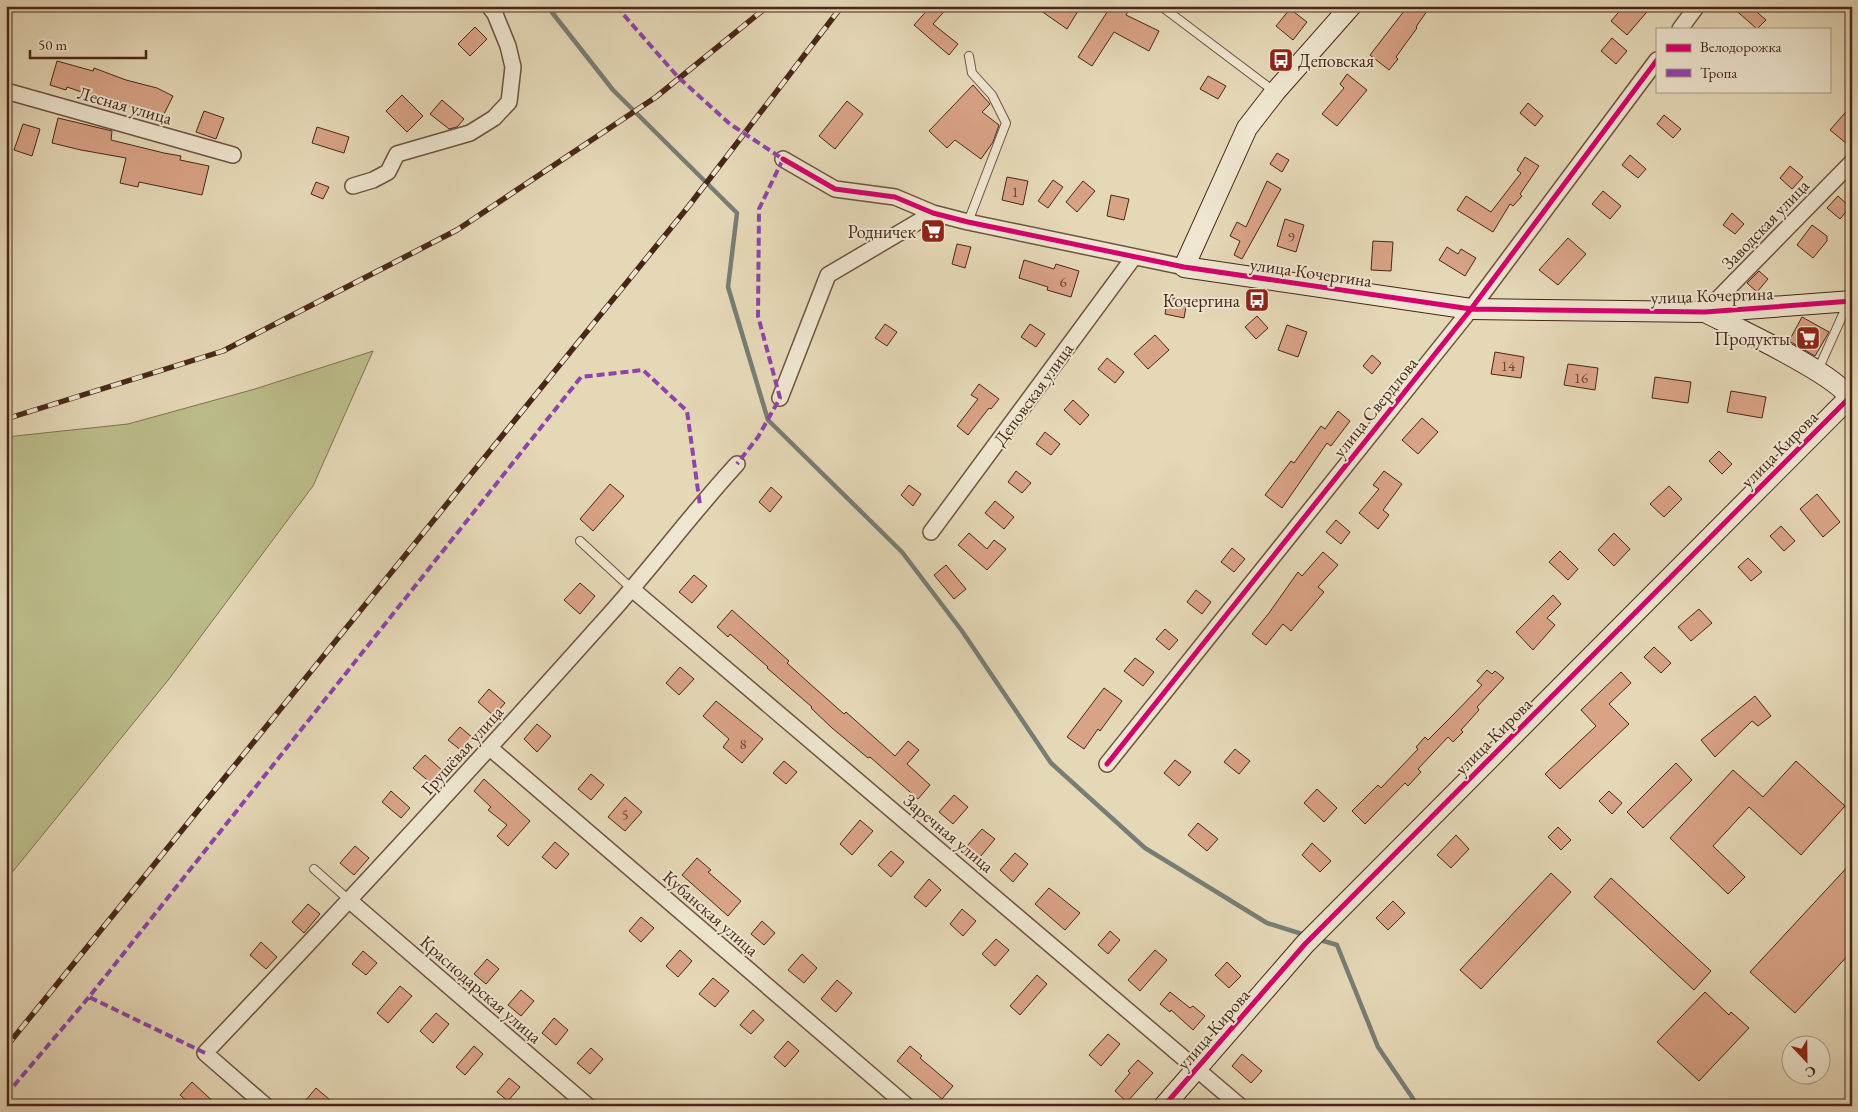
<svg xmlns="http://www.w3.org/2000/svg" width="1858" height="1112" viewBox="0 0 1858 1112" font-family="'EB Garamond',serif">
	<rect width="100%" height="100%" fill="#e5d8b7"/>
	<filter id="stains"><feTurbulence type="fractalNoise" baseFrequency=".004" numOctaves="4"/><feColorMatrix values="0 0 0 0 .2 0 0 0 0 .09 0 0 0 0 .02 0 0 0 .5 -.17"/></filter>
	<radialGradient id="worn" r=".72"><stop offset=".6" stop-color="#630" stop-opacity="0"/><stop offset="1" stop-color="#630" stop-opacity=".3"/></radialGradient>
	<path fill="#bbbd8a" stroke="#827251" d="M373,351L313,486L169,679L6,880V437L128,424L255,389Z"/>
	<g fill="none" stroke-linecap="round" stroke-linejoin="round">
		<path stroke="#777e75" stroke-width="4.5" d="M547,6L613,90L737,213L728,287L768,420L902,552L962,631L1051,763L1145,848L1267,923L1305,935
			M1317,939L1337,945L1378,1047L1418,1106"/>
	</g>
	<path fill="#d9a386" stroke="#492618" d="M931,6H949L933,24L958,44L949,55L914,25Z
		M1034,6H1071L1078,11L1067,29Z
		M1111,6H1131L1126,15L1159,31L1149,51L1114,32L1092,66L1078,57Z
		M1408,6H1421L1427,11L1416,27L1417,28L1396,57L1398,59L1389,70L1370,55Z
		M1624,6H1652L1627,35L1611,21Z
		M1731,6H1750L1766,20L1757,29Z
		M1290,9L1307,22L1293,40L1276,26Z
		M475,27L487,39L470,56L458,44Z
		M1612,38L1627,51L1616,64L1601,51Z
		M57,61L93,71L94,68L126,80L157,88L173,96L162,118L138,107L137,109L106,97L105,100L67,87L66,90L50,85Z
		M1347,74L1367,90L1337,126L1322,114L1344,88L1340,84Z
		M1208,76L1226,86L1218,99L1200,89Z
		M973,85L990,104L982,112L999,125L993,142L981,159L955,140L947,148L929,131Z
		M402,95L423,116L407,132L386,111Z
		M442,100L464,119L457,127L449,129L430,114Z
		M847,101L863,114L835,149L819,136Z
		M1528,103L1543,116L1535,126L1520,113Z
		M1852,105V148L1830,130Z
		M204,111L224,118L216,139L196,132Z
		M1664,115L1681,129L1673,138L1657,124Z
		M58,118L112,131L111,140L164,153L181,156L180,160L209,166L202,195L139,182L138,187L120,183L126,158L81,150L52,143Z
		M23,124L40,129L32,156L14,150Z
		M317,127L349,137L344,153L312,143Z
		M1277,153L1289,160L1282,172L1270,164Z
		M1630,155L1646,169L1638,178L1622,165Z
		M1525,157L1539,166L1520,194L1522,196L1513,206L1510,204L1493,232L1457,210L1466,196L1491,212L1521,173L1517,170Z
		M1790,166L1803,177L1792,189L1780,178Z
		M1007,177L1028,181L1023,205L1002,200Z
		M1053,180L1063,187L1048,208L1038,201Z
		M1083,181L1095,191L1077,212L1066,202Z
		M1267,181L1281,189L1242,259L1234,255L1240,241L1230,236L1237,222L1246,227Z
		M316,182L329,187L323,199L311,194Z
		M1603,191L1621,206L1610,219L1592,204Z
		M1111,195L1129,199L1124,220L1107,216Z
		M1838,196L1850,207L1840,219L1827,208Z
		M1732,213L1744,224L1735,234L1723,225Z
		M1285,219L1304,225L1296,252L1277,246Z
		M1812,225L1827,236V241L1813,258L1797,245Z
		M1568,238L1586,254L1558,285L1539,270Z
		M1373,241L1393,242L1391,271L1371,270Z
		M957,244L971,247L965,268L952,264Z
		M1447,247L1458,254L1461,249L1476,258L1465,276L1439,260Z
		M1024,260L1054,269L1056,264L1079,271L1071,297L1047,290L1048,287L1019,278Z
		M1759,271L1768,279L1757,292L1747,283Z
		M1168,297L1187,301L1184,318L1165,314Z
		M1257,316L1268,328L1256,339L1245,327Z
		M1802,317L1829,332L1815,356L1789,341Z
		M885,324L897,332L887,346L875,338Z
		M1030,324L1045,334L1036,347L1021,337Z
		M1287,325L1307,332L1298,357L1278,350Z
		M1155,335L1169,350L1148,369L1134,354Z
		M1495,352L1524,357L1521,378L1491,374Z
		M1372,355L1381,363L1372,374L1363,366Z
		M1107,358L1124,372L1115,383L1098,369Z
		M1568,364L1598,368L1595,390L1564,385Z
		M1655,377L1691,382L1688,403L1652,398Z
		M979,384L999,399L991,409L989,408L968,435L957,426L978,399L971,395Z
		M1731,391L1766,397L1762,418L1727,412Z
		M1073,400L1089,415L1080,425L1064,410Z
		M1338,411L1350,421L1331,446L1327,443L1282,508L1265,495L1291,461L1294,463L1321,426L1325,429Z
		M1422,418L1438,432L1418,454L1402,440Z
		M1045,432L1060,444L1051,455L1036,444Z
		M1719,451L1732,464L1722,474L1709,461Z
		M1016,471L1031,483L1022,493L1008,482Z
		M1384,471L1402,484L1383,510L1389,515L1378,529L1359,513L1379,489L1373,485Z
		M610,484L624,496L593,531L580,519Z
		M909,485L921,494L913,506L901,495Z
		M1669,486L1682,499L1664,517L1650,504Z
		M771,487L782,497L770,512L759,502Z
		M1817,494L1840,522L1823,537L1800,509Z
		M995,501L1014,517L1004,529L985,513Z
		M1336,520L1350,532L1341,544L1326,532Z
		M1781,526L1795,541L1784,551L1770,536Z
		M969,533L987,549L994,540L1006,549L987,570L958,545Z
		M1614,533L1630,549L1614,566L1598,550Z
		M1232,548L1245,559L1234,572L1221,562Z
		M1560,551L1578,569L1568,580L1549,562Z
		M1323,552L1338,565L1318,587L1324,592L1291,631L1283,624L1266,645L1252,634L1269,613L1298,572L1302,576Z
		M1748,558L1762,572L1751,581L1738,567Z
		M946,565L966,589L954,599L934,575Z
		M694,575L707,586L692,603L679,592Z
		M580,583L595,596L580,614L564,600Z
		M1196,590L1211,602L1202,614L1187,602Z
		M1553,595L1561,604L1547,618L1555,625L1533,650L1516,632Z
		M1699,609L1712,623L1691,641L1678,627Z
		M732,610L789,661L787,663L809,683L844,714L846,712L895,756L908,741L919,750L907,764L930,785L918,799L870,757L868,758L832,728L811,708L812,707L767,668L768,667L730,634L728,637L717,627Z
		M1165,629L1178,640L1169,650L1156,639Z
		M1654,647L1671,663L1661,673L1644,657Z
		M1135,658L1154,672L1143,686L1124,671Z
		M680,667L694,679L679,695L666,683Z
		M1487,670L1492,674L1495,671L1504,678L1477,707L1479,710L1461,730L1463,732L1453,742L1448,737L1418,769L1421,772L1408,786L1405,783L1365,824L1352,811L1378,785L1381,788L1418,749L1416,747L1425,737L1428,740L1449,719L1482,685L1477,681Z
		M1621,672L1631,683L1609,704L1629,724L1560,789L1545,774L1596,726L1581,710Z
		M1104,688L1122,701L1100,731L1098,729L1084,749L1067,737Z
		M489,689L505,703L494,716L478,702Z
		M1755,696L1771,716L1758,726L1752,721L1715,757L1701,740Z
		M716,701L763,739L742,763L723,747L729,739L703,716Z
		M537,724L551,736L537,752L524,739Z
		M460,727L473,738L462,751L448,740Z
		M1235,749L1250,761L1239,774L1224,762Z
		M425,755L444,772L433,785L413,768Z
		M1175,760L1191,772L1179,786L1164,773Z
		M784,761L797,772L786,784L773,773Z
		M1796,761L1845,806L1801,855L1749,807L1713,846L1745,877L1728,894L1670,838L1733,770L1763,797Z
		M1676,763L1692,780L1643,828L1627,812Z
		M591,774L604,785L591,800L578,789Z
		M484,779L530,821L508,846L497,836L507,825L488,810L491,807L474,791Z
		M1317,789L1337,808L1324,822L1304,803Z
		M391,791L410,808L401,818L382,802Z
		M1609,791L1622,803L1612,814L1599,801Z
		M954,795L968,807L953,824L939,812Z
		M625,797L642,812L625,831L608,817Z
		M860,820L873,831L852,855L840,844Z
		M1198,823L1218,839L1207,851L1188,835Z
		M1558,827L1571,840L1561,850L1548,837Z
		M982,829L995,839L980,857L967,846Z
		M1456,835L1469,849L1451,868L1437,855Z
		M555,842L569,854L556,869L542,857Z
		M1312,843L1331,861L1320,872L1302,855Z
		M355,846L369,858L354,875L340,863Z
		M891,851L904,862L891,877L878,865Z
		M1015,853L1028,864L1013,882L1000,870Z
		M697,858L711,870L708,872L741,901L728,916L682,875Z
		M1852,862V951L1795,1013L1750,972Z
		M1551,873L1571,892L1481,989L1460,970Z
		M1611,878L1711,971L1694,990L1594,897Z
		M929,879L941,890L926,907L914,897Z
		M1049,888L1080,913L1065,930L1035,904Z
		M1393,901L1405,913L1388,930L1376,918Z
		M308,904L320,914L304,933L292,922Z
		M962,909L976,921L963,936L950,924Z
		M641,917L654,928L641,942L629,931Z
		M762,921L775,933L764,945L751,934Z
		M1110,931L1120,940L1108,954L1098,945Z
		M996,939L1009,950L995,966L982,954Z
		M261,942L277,957L266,969L250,955Z
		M680,950L692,961L678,977L666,966Z
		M1155,950L1167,960L1140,991L1128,980Z
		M363,951L377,963L366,975L352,964Z
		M802,954L817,968L804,983L788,970Z
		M487,959L499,969L486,984L474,974Z
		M1227,962L1241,976L1229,988L1215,975Z
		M1037,975L1047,984L1020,1015L1010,1006Z
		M713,978L729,991L715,1007L699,994Z
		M837,980L852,993L836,1012L821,999Z
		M400,986L412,996L388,1023L377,1013Z
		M521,990L534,1001L521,1016L508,1005Z
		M1170,992L1190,1008L1193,1006L1205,1016L1193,1030L1171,1010L1170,1012L1160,1004Z
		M1705,992L1729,1015L1731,1012L1749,1028L1699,1081L1657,1042Z
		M753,1010L764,1020L751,1034L740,1025Z
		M436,1013L449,1024L433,1043L420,1031Z
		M554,1018L568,1030L556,1045L542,1033Z
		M1108,1034L1120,1044L1101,1066L1089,1055Z
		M788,1041L799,1051L785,1067L774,1057Z
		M474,1046L483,1054L465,1075L456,1067Z
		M910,1046L922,1056L920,1058L953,1086L942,1099L897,1061Z
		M591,1048L603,1059L590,1074L577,1063Z
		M1242,1054L1262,1071L1251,1083L1232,1066Z
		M1138,1060L1153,1073L1127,1102L1115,1091L1130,1073L1128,1071Z
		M509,1078L520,1087L508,1101L497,1092Z
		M192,1082L218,1106H192L180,1095Z
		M316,1088L337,1106H301Z"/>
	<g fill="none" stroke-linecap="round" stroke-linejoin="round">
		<defs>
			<path id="lane" d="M1161,6L1275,92
				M968,222L1006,123L992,95L972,73L969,56
				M1818,370L1848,303
				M580,541L632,589
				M314,869L350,901"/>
			<path id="street" d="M1680,29L1697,6
				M6,91L233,155
				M783,159L835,189L895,197L933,213L968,222L1184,267
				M353,186L373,180L388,172L397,154L470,133L494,118L509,102L513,67L508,46L495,14L489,6
				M1705,312L1852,162
				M780,398L828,275L933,213
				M931,532L1134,257
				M632,589L1240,1106
				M490,748L907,1106
				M1107,764L1471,309L1657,60
				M350,901L588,1106
				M266,1106L205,1053C342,909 476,764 608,616C653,566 692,513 737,464"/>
			<path id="secondary" d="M1351,6L1275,92L1247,128L1184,267L1471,309L1705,312L1852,301
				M1705,312C1734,327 1843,376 1852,402
				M1164,1106L1305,944L1852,395"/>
		</defs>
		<use href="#lane" stroke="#705240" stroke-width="10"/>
		<use href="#street" stroke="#705240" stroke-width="18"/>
		<use href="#secondary" stroke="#492618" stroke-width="22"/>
		<use href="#lane" stroke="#eee6d0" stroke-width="8"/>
		<use href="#street" stroke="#eee6d0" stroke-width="15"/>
		<use href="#secondary" stroke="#eee6d0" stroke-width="20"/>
		<defs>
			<path id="rail" d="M6,419L223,351L457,230L656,97L768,6
				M6,1047L688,207L842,6"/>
		</defs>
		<use href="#rail" stroke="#492618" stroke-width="5.5"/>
		<use href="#rail" stroke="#eee6d0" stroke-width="4" stroke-dasharray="11" stroke-linecap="butt"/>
		<path stroke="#8e44ad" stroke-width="4" stroke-dasharray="8 4" stroke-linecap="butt" d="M616,6L678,77L730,124L783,159L759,209L758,316L780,398L758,437L737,464
			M205,1053L89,997L581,377L643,370L687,411L700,505
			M6,1095L89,997"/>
		<defs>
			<path id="cycleway" d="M783,159L835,189L895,197L933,213L968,222L1184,267L1471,309L1705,312L1852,301
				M1107,764L1471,309L1657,60
				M1164,1106L1305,944L1852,395"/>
		</defs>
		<use href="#cycleway" stroke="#eee6d0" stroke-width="8"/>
		<use href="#cycleway" stroke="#d6006c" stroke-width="5"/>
	</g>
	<defs>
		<symbol id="bus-square" viewBox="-11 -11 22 22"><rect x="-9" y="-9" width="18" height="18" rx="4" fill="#8f2418" stroke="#eee6d0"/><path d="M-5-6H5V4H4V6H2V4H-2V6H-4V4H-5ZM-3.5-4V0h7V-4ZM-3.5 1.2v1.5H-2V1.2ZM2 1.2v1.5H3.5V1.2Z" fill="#fff"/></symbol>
		<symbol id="supermarket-square" viewBox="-11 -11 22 22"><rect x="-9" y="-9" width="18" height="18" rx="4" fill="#8f2418" stroke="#eee6d0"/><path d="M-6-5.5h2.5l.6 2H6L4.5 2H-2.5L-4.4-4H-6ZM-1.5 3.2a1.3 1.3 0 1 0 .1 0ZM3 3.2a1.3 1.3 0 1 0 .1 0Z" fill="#fff"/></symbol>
	</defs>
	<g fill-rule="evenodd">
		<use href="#bus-square" x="1267" y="46" width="28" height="28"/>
		<use href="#supermarket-square" x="919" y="217" width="28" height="28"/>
		<use href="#bus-square" x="1243" y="286" width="28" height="28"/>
		<use href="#supermarket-square" x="1794" y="324" width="28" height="28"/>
	</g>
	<g text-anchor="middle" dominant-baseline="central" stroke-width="4" stroke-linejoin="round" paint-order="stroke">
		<g font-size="15" fill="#6d4534">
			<text x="1015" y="191">1</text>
			<text x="1291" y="236">9</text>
			<text x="1063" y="281">6</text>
			<text x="1508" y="365">14</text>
			<text x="1581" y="377">16</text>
			<text x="743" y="743">8</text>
			<text x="625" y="814">5</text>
		</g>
		<g font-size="18" fill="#492618" stroke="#eee6d0" text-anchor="end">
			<text x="1298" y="60" text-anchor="start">Деповская</text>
			<text x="916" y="231">Родничек</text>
			<text x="1240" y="300">Кочергина</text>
			<text x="1790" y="338">Продукты</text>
		</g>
		<g font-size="18" fill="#492618" stroke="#eee6d0">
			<text transform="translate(125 105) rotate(16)">Лесная улица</text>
			<text transform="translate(1765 224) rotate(-46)">Заводская улица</text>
			<text transform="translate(1311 272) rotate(8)">улица Кочергина</text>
			<text transform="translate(1712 295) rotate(-2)">улица Кочергина</text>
			<text transform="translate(1033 394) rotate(-54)">Деповская улица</text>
			<text transform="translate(1375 407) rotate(-51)">улица Свердлова</text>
			<text transform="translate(1779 449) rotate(-45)">улица Кирова</text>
			<text transform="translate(1493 736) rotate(-45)">улица Кирова</text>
			<text transform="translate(462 750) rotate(-48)">Грушёвая улица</text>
			<text transform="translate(949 833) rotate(40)">Заречная улица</text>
			<text transform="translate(711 913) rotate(41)">Кубанская улица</text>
			<text transform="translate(481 989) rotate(41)">Краснодарская улица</text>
			<text transform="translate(1213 1029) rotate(-49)">улица Кирова</text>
		</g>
	</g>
	<rect width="1858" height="1112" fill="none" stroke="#e5d8b7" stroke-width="25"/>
	<rect x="8" y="8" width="1843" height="1097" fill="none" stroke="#492618" stroke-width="2.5"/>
	<rect x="12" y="12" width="1833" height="1087" fill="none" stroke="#492618"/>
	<rect x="1656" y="28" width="175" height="65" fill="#eee6d0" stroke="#ac9986"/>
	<rect x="1666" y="44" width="25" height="8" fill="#d6006c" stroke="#ac9986"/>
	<text x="1700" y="52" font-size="15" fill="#492618">Велодорожка</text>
	<rect x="1666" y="69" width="25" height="8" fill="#8e44ad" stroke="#ac9986"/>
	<text x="1700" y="78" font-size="15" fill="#492618">Тропа</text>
	<g transform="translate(1806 1060) rotate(158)"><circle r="24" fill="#eee6d0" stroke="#ac9986"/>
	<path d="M0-4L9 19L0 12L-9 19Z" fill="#8f2418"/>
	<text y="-8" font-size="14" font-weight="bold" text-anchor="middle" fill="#492618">С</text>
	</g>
	<path d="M30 50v8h116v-8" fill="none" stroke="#492618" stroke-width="2.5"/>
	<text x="38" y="50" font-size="15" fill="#492618" stroke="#eee6d0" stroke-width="4" paint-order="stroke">50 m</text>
	<rect width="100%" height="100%" filter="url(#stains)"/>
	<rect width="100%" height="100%" fill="url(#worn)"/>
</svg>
